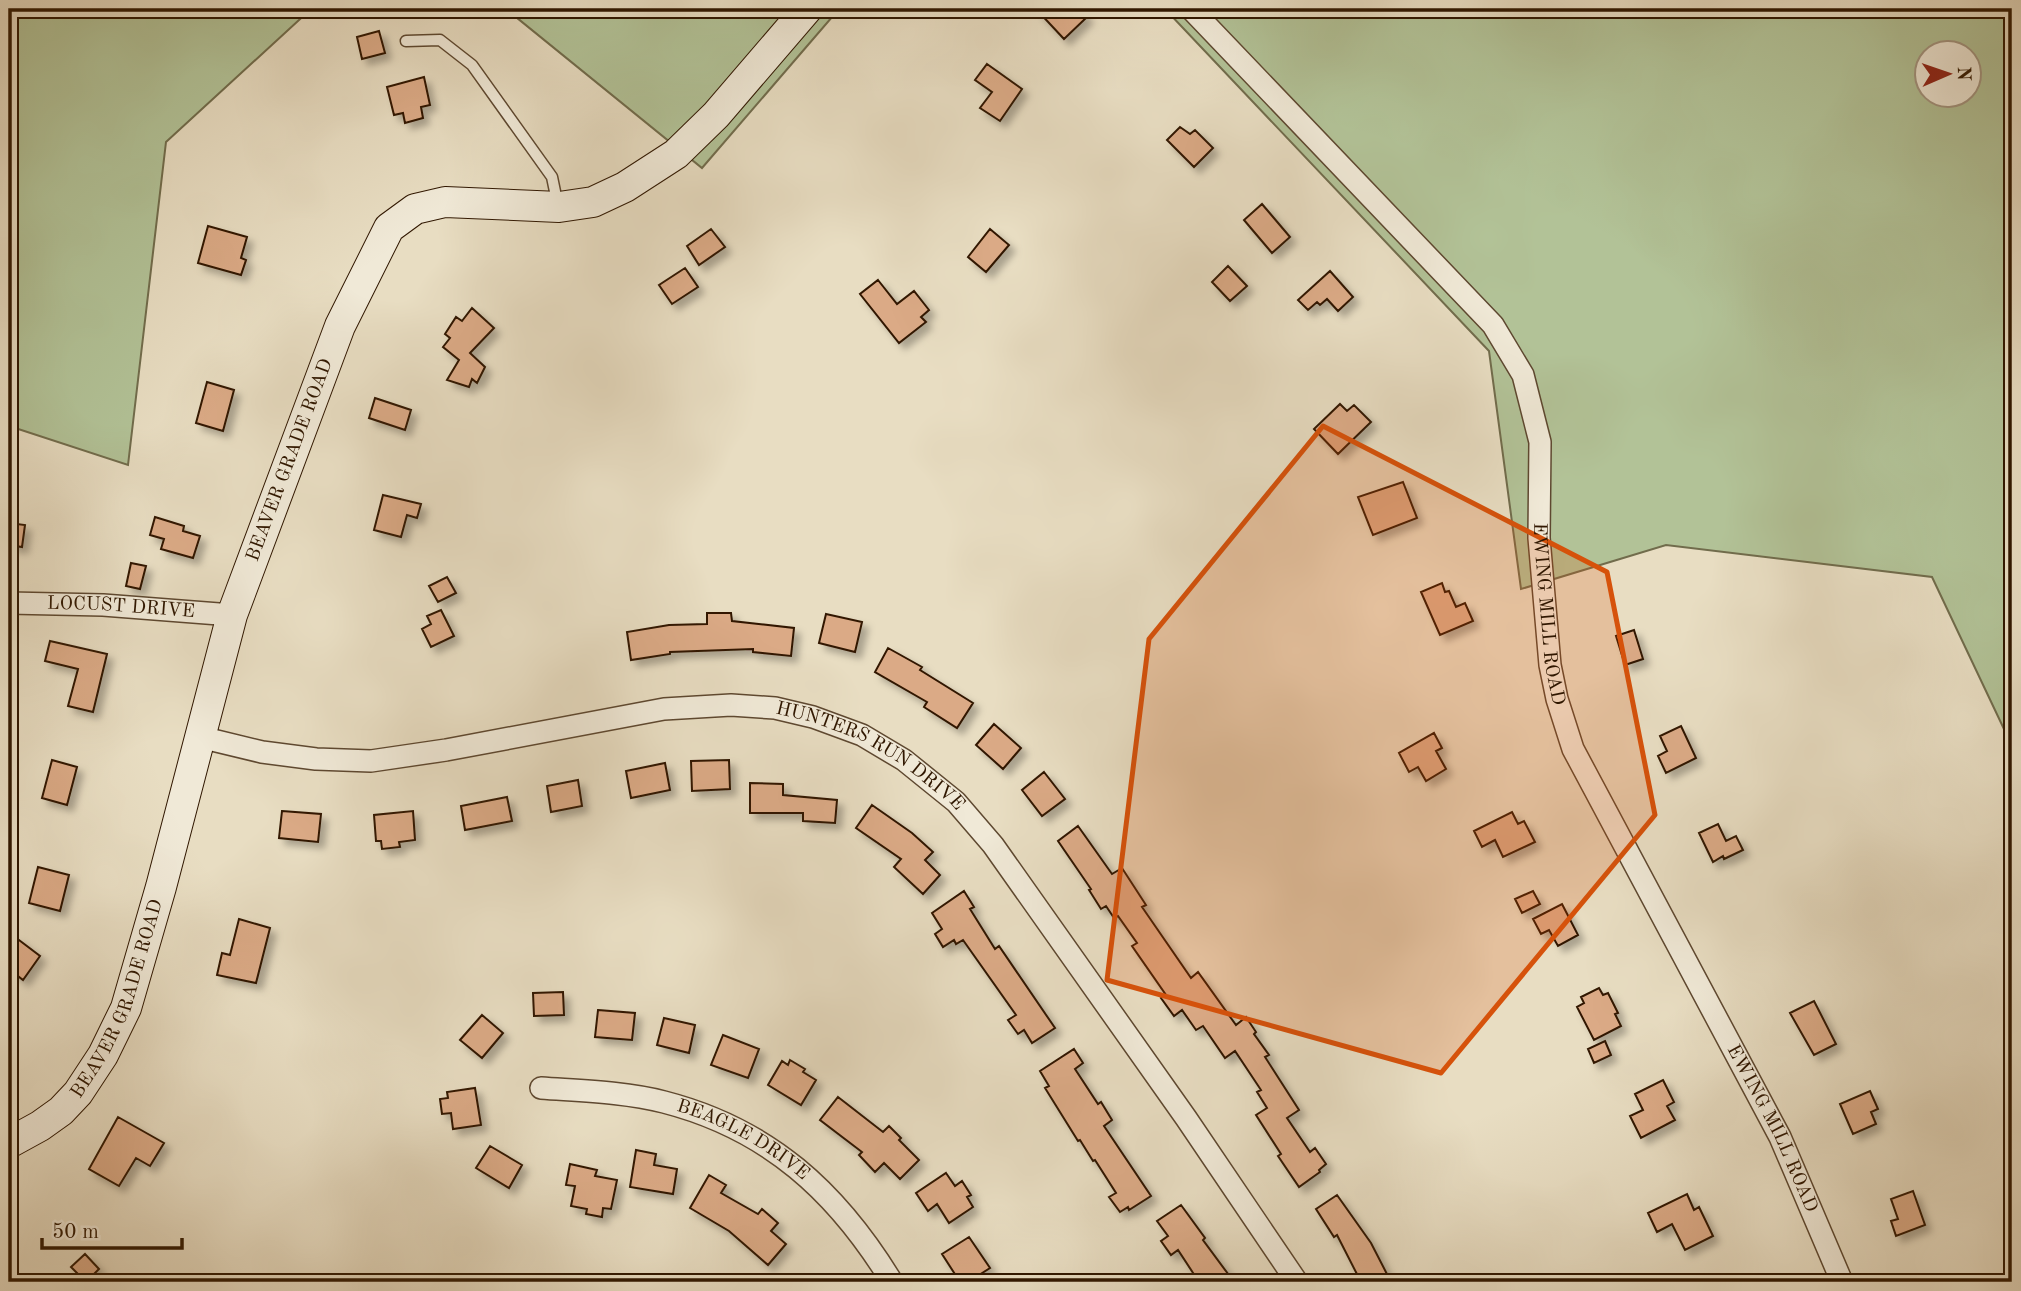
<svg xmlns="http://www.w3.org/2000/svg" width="2021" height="1291" viewBox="0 0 2021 1291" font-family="'Old Standard TT',serif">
	<defs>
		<filter id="shadow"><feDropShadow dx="6" dy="6" stdDeviation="3.5" flood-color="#0004"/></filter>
	</defs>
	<rect width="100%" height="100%" fill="#e8ddc2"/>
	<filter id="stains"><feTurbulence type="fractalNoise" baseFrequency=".00286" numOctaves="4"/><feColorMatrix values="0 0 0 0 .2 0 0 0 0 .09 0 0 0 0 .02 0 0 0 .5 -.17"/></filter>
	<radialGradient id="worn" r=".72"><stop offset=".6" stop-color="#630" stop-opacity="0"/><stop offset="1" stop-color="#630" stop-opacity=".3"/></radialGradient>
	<path fill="#b2c297" stroke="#716c4c" stroke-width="2" fill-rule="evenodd" d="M9,9H311L166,142L128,465L9,426Z
		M506,9H839L702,168Z
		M1165,9H2012V746L1932,577L1666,545L1521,589L1489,351ZM1926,52H1968V94H1926Z"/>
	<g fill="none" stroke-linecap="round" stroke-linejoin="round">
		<path stroke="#6e796d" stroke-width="5" d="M679,9L682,11
			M9,398V401"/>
	</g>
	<path fill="#dbaa86" stroke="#301700" stroke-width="2" filter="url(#shadow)" d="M1036,9H1079L1087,17L1064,39Z
		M379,31L385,53L362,59L357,37Z
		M987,64L1022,89L1000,121L980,108L992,92L975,80Z
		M424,77L430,105L421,107L423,118L405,123L403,113L394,115L387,87Z
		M1180,127L1190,134L1195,130L1213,148L1194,167L1167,140Z
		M1262,204L1290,237L1272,253L1244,220Z
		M208,226L247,237L241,258L246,260L241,275L198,263Z
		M711,229L725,247L699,265L687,246Z
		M990,229L1009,245L986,272L968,257Z
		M1228,266L1247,286L1230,301L1212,282Z
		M685,268L698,287L672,304L659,285Z
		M1330,271L1353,297L1338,311L1327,299L1320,305L1317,302L1308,310L1298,300Z
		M878,280L897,304L914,291L929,310L921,317L926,322L899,343L860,294Z
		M472,308L494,328L470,353L485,367L477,383L472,379L469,387L447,380L459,360L443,347L450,338L445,334L456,317L462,321Z
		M207,382L234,390L223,431L196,423Z
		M375,398L411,410L405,430L369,418Z
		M1340,404L1347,411L1354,405L1371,422L1338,454L1314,429Z
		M1403,482L1417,518L1373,535L1358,497Z
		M383,495L421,504L417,518L407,515L401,537L374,530Z
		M155,517L184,526L183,531L200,536L193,558L161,549L164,539L150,535Z
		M9,523L25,525L22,547L9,545Z
		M131,563L146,566L140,589L126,586Z
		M447,577L456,593L438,602L429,586Z
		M1442,583L1445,592L1449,591L1456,607L1465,603L1473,621L1440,635L1421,592Z
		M441,610L454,636L431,647L422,629L431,624L427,616Z
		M707,613H731L732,621L794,628L791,656L753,652V649L670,652V654L631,660L627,632L669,625L707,624Z
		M826,614L862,622L855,652L819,643Z
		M1634,630L1643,659L1625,665L1616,636Z
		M50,641L107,654L93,712L68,706L78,669L45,661Z
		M888,648L922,667L920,670L973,703L957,728L924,707L927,702L875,672Z
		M994,724L1021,748L1003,769L976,745Z
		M1681,726L1696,758L1666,773L1658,756L1667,751L1660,736Z
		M1434,733L1442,748L1436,751L1446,769L1426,781L1418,767L1409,772L1399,753Z
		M52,760L77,767L67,805L42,798Z
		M729,760L730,789L692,791L691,761Z
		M665,763L670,790L631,798L626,771Z
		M1044,772L1065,799L1042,816L1022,790Z
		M578,780L582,806L551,812L547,786Z
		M750,783L783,784V795L837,800L835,823L803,821V813H750Z
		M507,797L512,821L465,830L461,806Z
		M872,805L912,833L933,852L925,860L940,875L923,894L894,867L901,859L856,828Z
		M282,811L321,814L318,842L279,838Z
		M413,811L415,840L399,842L400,847L382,849L381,841H376L374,815Z
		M1512,812L1518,824L1524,821L1535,842L1503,857L1495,840L1482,847L1474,831Z
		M1718,824L1726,841L1736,836L1743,850L1724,859L1723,856L1713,862L1699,833Z
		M1078,826L1112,874L1122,868L1146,905L1142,907L1191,978L1198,972L1236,1025L1246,1017L1256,1032L1254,1034L1269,1055L1265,1057L1299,1110L1287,1118L1310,1152L1315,1148L1326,1164L1319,1170L1320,1172L1299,1187L1278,1156L1281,1154L1256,1115L1267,1108L1257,1092L1261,1090L1235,1051L1225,1058L1203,1026L1196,1030L1182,1010L1174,1016L1161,998L1166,995L1132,946L1137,943L1118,916L1114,918L1106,906L1101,909L1089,890L1091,889L1058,841Z
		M38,867L69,875L60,911L29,903Z
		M964,891L974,907L970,909L995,949L999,946L1055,1028L1032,1043L1024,1030L1018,1034L1008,1020L1016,1015L963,940L956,944L954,940L943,947L935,934L942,929L932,913Z
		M1533,891L1540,904L1522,913L1515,899Z
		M1562,904L1578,935L1558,946L1549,930L1541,934L1533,919Z
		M239,919L270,928L256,983L217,975L222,953L230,955Z
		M15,937L40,956L23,980L9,969V945Z
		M1599,988L1603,995L1608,993L1618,1013L1615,1014L1621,1026L1594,1040L1577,1007L1584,1003L1581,997Z
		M563,992L564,1015L534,1016L533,993Z
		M1814,1001L1836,1044L1814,1055L1790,1013Z
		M598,1010L635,1013L632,1040L595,1037Z
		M482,1015L503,1033L482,1058L460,1040Z
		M664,1018L695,1025L689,1053L657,1045Z
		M723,1035L759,1049L748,1078L711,1065Z
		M1605,1041L1611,1055L1594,1063L1588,1049Z
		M1074,1049L1083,1063L1075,1069L1098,1104L1101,1102L1112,1120L1104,1126L1151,1196L1129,1210L1128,1207L1120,1212L1109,1197L1116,1193L1095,1160L1093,1161L1080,1140L1078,1141L1045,1088L1049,1086L1040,1071Z
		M790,1060L805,1069L803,1072L816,1080L801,1105L768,1085L782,1061L788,1065Z
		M1663,1080L1674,1102L1667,1106L1675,1120L1641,1138L1630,1116L1643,1110L1635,1094Z
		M475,1088L481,1125L453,1129L451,1113L442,1114L440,1099L448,1098L447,1092Z
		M1870,1091L1878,1109L1871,1112L1876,1124L1853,1134L1840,1104Z
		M838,1097L883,1132L889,1126L901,1138L899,1140L919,1160L900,1179L884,1163L875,1172L859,1155L862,1152L820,1120Z
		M118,1117L164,1143L150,1166L136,1158L119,1186L89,1169Z
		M490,1146L522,1165L509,1188L476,1168Z
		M636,1150L656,1154L654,1165L677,1169L673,1194L630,1187Z
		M570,1164L597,1170L595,1176L617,1180L611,1209L603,1208L602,1217L586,1214L587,1209L571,1206L575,1186L566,1185Z
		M946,1173L955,1186L962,1181L971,1195L967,1197L973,1207L949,1223L937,1204L928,1211L916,1193Z
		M709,1175L726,1185L721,1193L758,1214L762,1209L778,1223L771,1231L786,1244L768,1265L729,1231L690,1208Z
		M1913,1191L1925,1225L1896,1236L1891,1221L1898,1219L1891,1199Z
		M1687,1194L1694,1210L1699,1207L1713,1236L1685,1250L1672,1224L1657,1232L1648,1213Z
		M1337,1195L1371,1243L1389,1278L1381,1282H1361L1337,1235L1334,1237L1316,1209Z
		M1181,1205L1205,1238L1203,1240L1234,1282H1199L1178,1250L1171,1255L1161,1241L1168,1236L1157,1221Z
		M969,1237L990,1268L968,1282H960L942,1254Z
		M85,1254L99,1269L86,1282L71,1267Z"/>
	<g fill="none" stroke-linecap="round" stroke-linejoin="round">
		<defs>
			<path id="service" d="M406,41L440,40L472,65L552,177L558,206"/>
			<g id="minor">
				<path id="s1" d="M1191,9L1493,325L1523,375L1540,442L1539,538L1550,665L1557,699L1573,749L1780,1137L1842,1282"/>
				<path id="s2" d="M9,603L103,605L232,615"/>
				<path id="s3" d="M200,737L262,752L316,759L371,761L446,750L664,709L731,705L775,708L813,717L862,735L904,760L956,802L993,845L1186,1118L1297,1282"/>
				<path id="s4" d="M541,1088C582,1091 625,1092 664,1102C769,1129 837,1192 892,1282"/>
			</g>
			<g id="secondary">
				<path id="s5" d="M9,1143L40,1126L61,1111L78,1093L103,1055L126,1008L161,887L232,615L340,326L389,228L415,209L445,202L559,207L593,202L625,187L676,154L716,115L807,9"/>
			</g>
		</defs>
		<use href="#service" stroke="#5e4830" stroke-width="13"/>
		<use href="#minor" stroke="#5e4830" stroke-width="24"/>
		<use href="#secondary" stroke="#301700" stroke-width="32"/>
		<use href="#service" stroke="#f0e9d7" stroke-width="10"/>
		<use href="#minor" stroke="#f0e9d7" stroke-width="21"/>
		<use href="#secondary" stroke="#f0e9d7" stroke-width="30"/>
	</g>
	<path fill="#d6520b" fill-opacity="0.2" stroke="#d6520b" stroke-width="5" stroke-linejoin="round" d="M1323,426L1607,572L1655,815L1441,1073L1107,980L1149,639Z"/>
	<g text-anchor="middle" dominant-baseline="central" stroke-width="5" stroke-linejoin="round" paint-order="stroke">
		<g font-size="19" fill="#301700" stroke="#f0e9d7">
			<text stroke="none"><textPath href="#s5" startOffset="756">BEAVER GRADE ROAD</textPath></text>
			<text stroke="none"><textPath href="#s2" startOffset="112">LOCUST DRIVE</textPath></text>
			<text stroke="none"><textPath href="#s1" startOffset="737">EWING MILL ROAD</textPath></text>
			<text stroke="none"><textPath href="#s3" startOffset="690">HUNTERS RUN DRIVE</textPath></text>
			<text stroke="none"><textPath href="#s5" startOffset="189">BEAVER GRADE ROAD</textPath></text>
			<text stroke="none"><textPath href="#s1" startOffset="1304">EWING MILL ROAD</textPath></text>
			<text stroke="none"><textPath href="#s4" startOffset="212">BEAGLE DRIVE</textPath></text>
		</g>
	</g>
	<rect width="2021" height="1291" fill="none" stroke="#e8ddc2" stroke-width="35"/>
	<rect x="10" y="10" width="2000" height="1270" fill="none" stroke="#301700" stroke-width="3.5"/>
	<rect x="18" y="18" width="1986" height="1256" fill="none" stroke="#301700" stroke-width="2"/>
	<g transform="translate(1948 74) rotate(88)"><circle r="33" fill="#f0e9d7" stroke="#a39581" stroke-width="2"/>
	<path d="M0-5L12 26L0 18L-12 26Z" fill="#8f2418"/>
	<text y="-10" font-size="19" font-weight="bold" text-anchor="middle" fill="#301700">N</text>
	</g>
	<path d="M42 1238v10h140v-10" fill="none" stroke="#301700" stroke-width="3.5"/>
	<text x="52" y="1238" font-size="21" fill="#301700" stroke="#f0e9d7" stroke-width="5" paint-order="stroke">50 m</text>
	<rect width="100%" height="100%" filter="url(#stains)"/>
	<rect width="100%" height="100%" fill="url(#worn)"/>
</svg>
